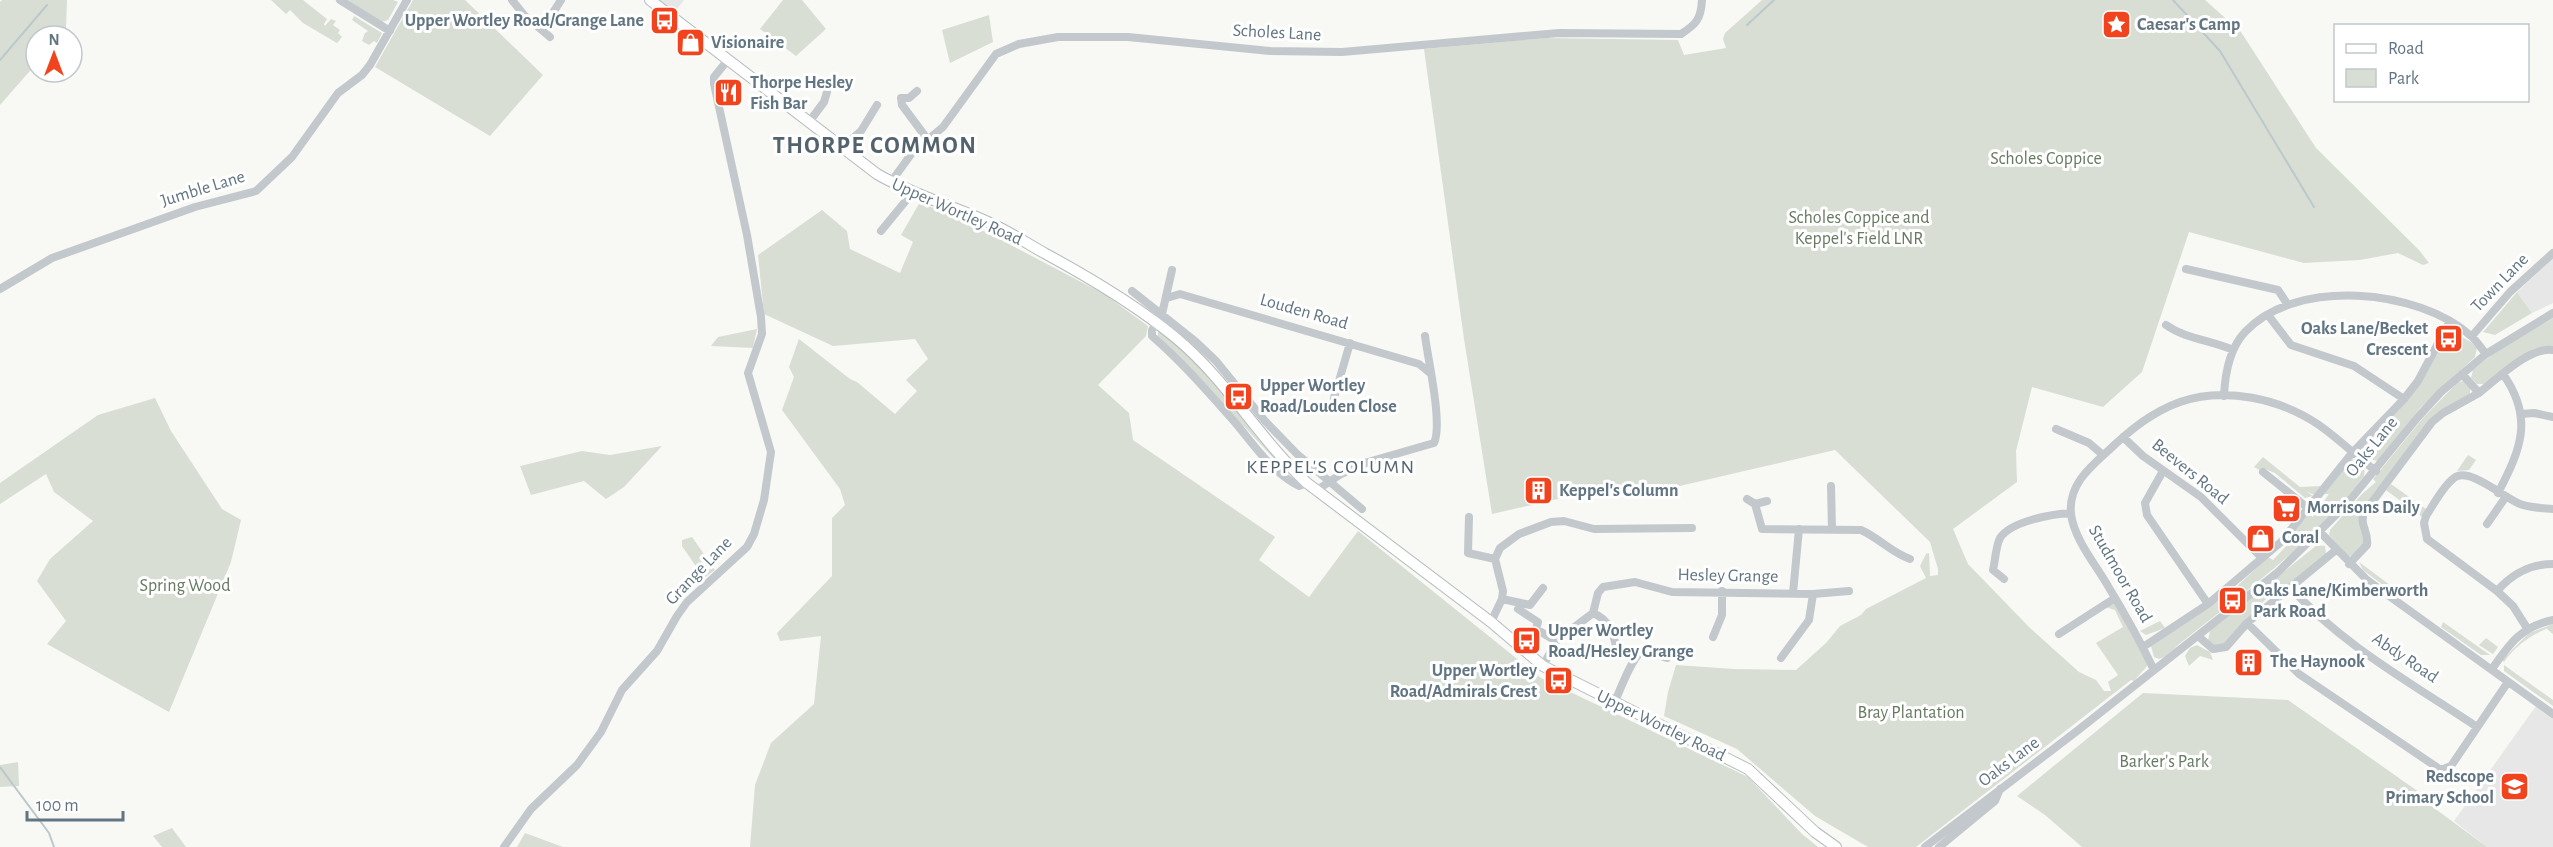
<svg xmlns="http://www.w3.org/2000/svg" width="2553" height="847" viewBox="0 0 2553 847" font-family="'Alegreya Sans',sans-serif">
	<rect width="100%" height="100%" fill="#f8f8f5"/>
	<path fill="#e6e7e6" d="M658,0H684L674,13Z
		M2553,258V303L2532,313L2517,292Z
		M2536,706L2553,717V847H2487L2454,821Z"/>
	<path fill="#d8ded4" d="M2,0H67L66,29L60,36H36V64L0,105V2Z
		M271,0H303L327,19L324,24L325,26L331,19L336,21L333,25L340,30L338,33L342,37L337,43L303,23L290,10L286,14Z
		M347,0H393L398,2L388,20L382,22Z
		M413,0H465L543,75L490,136L375,67Z
		M783,0H802L826,29L796,56L760,29Z
		M1762,0H2205L2241,32L2316,148L2419,250L2429,263L2423,265L2398,253L2360,260L2304,263L2189,232L2142,372L2103,407L2032,387L2016,451L2017,482L1953,529L1968,564L2030,628L2079,672L2096,680L2104,691H2111L2108,682L2118,675L2096,643L2123,627L2115,610L2105,607L2115,603L2148,665L2134,681L2131,680L1916,847H1868L1815,816L1737,749L1664,716L1668,692L1676,665L1734,669L1796,670L1826,643L1840,626L1861,615L1866,609L1926,578L1920,566L1926,554L1929,553L1930,576L1938,575V569L1930,542L1835,450L1658,491L1588,492L1492,514L1464,339L1424,49L1545,38L1678,40L1684,55L1726,48L1723,39L1725,33Z
		M989,15L993,42L950,63L942,30Z
		M354,16L382,33L377,43L374,41L369,45L362,41L365,33L368,31L352,20Z
		M920,202L988,233L1104,294L1148,326L1146,336L1098,385L1129,413L1133,440L1275,537L1259,560L1309,597L1358,531L1541,678L1748,777L1802,834L1818,847H750L755,785L771,743L814,704L821,636L780,641L777,633L832,576V518L845,505L840,489L782,410L794,377L789,367L799,339L850,379L857,382L895,414L917,391L906,380L928,359L915,339L833,346L764,314L758,255L822,210L847,231L850,249L900,273L913,242L901,235Z
		M2517,292L2532,313L2495,335L2483,332Z
		M2553,318V346L2533,349L2484,384H2477L2471,378L2473,370L2499,349Z
		M757,329L753,348L711,346L718,337Z
		M1158,329L1195,358L1291,476C1245,430 1205,380 1158,336Z
		M2460,336L2471,342L2477,348L2475,357L2420,408L2378,461L2367,459L2362,448L2441,345L2451,337Z
		M2463,381L2470,388V394L2423,428L2418,434L2368,504L2364,544L2353,556H2348L2329,535L2330,530L2362,494L2376,482L2373,479L2423,418L2458,382Z
		M155,398L171,431L222,509L241,520L231,562L169,712L47,644L66,621L37,581L50,559L93,521L54,492L46,474L0,504V483L98,415Z
		M662,446L624,487L606,499L584,481L531,495L520,466L582,451L610,455Z
		M2468,455L2476,460L2469,470L2457,471Z
		M2263,457L2300,487L2321,486L2314,495L2306,491L2313,496L2305,498L2275,473L2265,469L2263,472L2254,467Z
		M2356,459L2365,466L2364,476C2315,542 2243,593 2179,644L2167,656L2159,659L2154,657L2151,646L2233,590L2268,557L2273,560L2296,536L2292,532L2309,514L2313,517L2329,494H2324L2350,460Z
		M2391,484L2426,509L2422,517L2386,490Z
		M692,537L715,570L704,578L682,546V540Z
		M2317,545L2325,546L2326,554L2282,592C2256,596 2248,630 2227,643C2224,645 2218,645 2214,646L2208,640L2210,631Z
		M2359,562L2390,585L2387,588L2363,570Z
		M2160,621L2165,628L2146,635L2140,631Z
		M2443,622L2490,655H2481L2441,627Z
		M2553,624V634L2547,629L2548,628C2530,636 2516,645 2504,662L2502,660L2529,633Z
		M2486,638L2498,647L2493,654L2479,645Z
		M2197,645L2210,652L2213,660L2200,656L2189,666L2185,656L2190,648Z
		M2504,665L2553,700V706L2504,671Z
		M2143,693L2288,700L2426,797V802L2487,847H2082L2045,815L2017,796Z
		M18,762L19,786L0,787V765Z
		M172,828L186,847H162L153,836Z
		M525,833L563,847H517Z"/>
	<g fill="none" stroke-linecap="round" stroke-linejoin="round">
		<path stroke="#bbc8cc" stroke-width="2" d="M2173,0L2220,51L2314,207
			M1747,25L1774,0
			M0,60L47,5
			M0,767L49,833L54,847"/>
		<defs>
			<path id="major" d="M650,0L877,174C913,195 953,206 990,223C1010,232 1028,244 1046,254C1092,279 1136,305 1176,338C1227,380 1259,439 1307,483L1491,622L1543,666L1748,769L1815,832L1836,847"/>
		</defs>
		<use href="#major" stroke="#b4babe" stroke-width="12"/>
		<path stroke="#c3c8cc" stroke-width="8" d="M340,0L390,31
			M512,0L524,15L550,37
			M542,30L561,0
			M917,91L909,98H901L902,105L928,140
			M809,122L824,102L827,92
			M842,148L861,131L877,105
			M891,182L912,153L943,127L996,54L1019,44L1058,37H1128L1270,51L1342,52L1559,33L1681,34C1697,24 1701,18 1702,0
			M881,231L913,192
			M2186,269L2278,290L2288,305
			M1172,270L1162,314L1152,330V336C1182,362 1207,391 1233,420C1252,442 1272,473 1299,486L1307,483
			M0,289L52,258L195,207L256,191L292,157L338,93L362,75L370,65L407,0
			M1132,291L1196,342L1216,361L1265,421L1297,454L1362,509
			M1167,298L1180,294L1419,364L1430,373
			M2268,315L2291,345L2354,366L2404,399
			M2166,325C2186,339 2210,340 2233,350
			M2472,336L2510,292L2553,253
			M2462,374L2479,393C2497,379 2530,346 2553,350
			M2224,396C2225,373 2229,349 2245,332C2296,277 2419,289 2471,336C2477,341 2481,348 2486,354
			M1334,398L1350,343
			M2521,414L2534,413L2553,417
			M2056,429L2089,443L2103,455
			M2123,437L2143,456L2201,497L2262,558
			M2163,471L2145,503L2147,515L2208,604
			M2263,472L2309,509
			M1831,486L1832,529
			M1317,490L1341,474L1368,462L1434,443C1443,424 1428,360 1425,336
			M2498,493C2521,449 2534,418 2503,374
			M1747,499L1755,504L1767,501
			M1755,504L1762,529L1861,530C1879,538 1892,553 1910,559
			M1469,517L1468,553L1495,559
			M2487,524L2505,498
			M2320,532L2367,580L2553,714
			M2349,564L2367,545C2369,532 2359,524 2364,513L2432,422L2443,413L2479,393
			M2004,579L1993,570C1995,562 1996,545 2000,538C2011,521 2053,514 2071,513
			M2291,588C2343,646 2413,684 2477,727
			M2497,591C2512,574 2529,564 2553,564
			M1793,593L1799,529
			M1502,599L1530,605L1543,588
			M1518,609L1538,622L1536,629L1556,641
			M1593,613C1612,621 1614,636 1618,655
			M1491,622L1502,599L1503,591L1495,559L1500,548L1519,534L1551,522L1564,521L1594,529L1692,528
			M2247,623L2299,674L2441,770L2451,766L2508,682
			M2527,628L2513,606L2497,591L2427,539L2424,523L2426,516C2434,504 2443,486 2454,478C2469,466 2504,498 2520,504C2531,508 2542,508 2553,509
			M2059,634L2115,598
			M2198,636L2213,649L2226,647L2247,623L2336,550
			M1713,637L1722,615V591
			M2143,647L2208,604L2281,542L2352,453L2404,399L2418,381L2450,321
			M1781,658L1809,620L1813,594
			M1543,666L1556,641L1593,613L1598,593L1603,587L1635,582L1672,592L1813,594L1849,591
			M2492,669C2510,643 2521,627 2553,620
			M2154,670C2140,641 2125,614 2108,586C2096,565 2074,539 2071,514C2068,485 2090,467 2109,450C2130,430 2152,412 2180,402C2225,386 2281,399 2319,425C2339,439 2357,457 2376,471
			M1615,701C1620,691 1633,653 1644,651C1651,651 1660,656 1667,658
			M504,847L531,809L577,765L601,732L622,690L657,651L677,616L687,602L747,547L754,534L764,500L771,452L748,373L762,334L761,317L747,235L714,84V77L727,61
			M1925,847L2077,731L2277,573L2345,506L2418,417L2441,392L2486,354L2553,313
			M1939,847L1995,801L2000,789"/>
		<use href="#major" stroke="#fff" stroke-width="10"/>
	</g>
	<defs>
		<symbol id="bus-square" viewBox="-11 -11 22 22"><rect x="-9" y="-9" width="18" height="18" rx="4" fill="#f0431e" stroke="#fff"/><path d="M-5-6H5V4H4V6H2V4H-2V6H-4V4H-5ZM-3.5-4V0h7V-4ZM-3.5 1.2v1.5H-2V1.2ZM2 1.2v1.5H3.5V1.2Z" fill="#fff"/></symbol>
		<symbol id="sight-square" viewBox="-11 -11 22 22"><rect x="-9" y="-9" width="18" height="18" rx="4" fill="#f0431e" stroke="#fff"/><path d="M0-6L1.8-2.2L6-1.7L2.9 1.2L3.7 5.4L0 3.3L-3.7 5.4L-2.9 1.2L-6-1.7L-1.8-2.2Z" fill="#fff"/></symbol>
		<symbol id="shop-square" viewBox="-11 -11 22 22"><rect x="-9" y="-9" width="18" height="18" rx="4" fill="#f0431e" stroke="#fff"/><path d="M-5-2.5h2.3a2.7 3.5 0 0 1 5.4 0H5L5.5 6h-11ZM-1.5-2.5h3a1.5 2.3 0 0 0-3 0Z" fill="#fff"/></symbol>
		<symbol id="restaurant-square" viewBox="-11 -11 22 22"><rect x="-9" y="-9" width="18" height="18" rx="4" fill="#f0431e" stroke="#fff"/><path d="M-5-6h1v4h1v-4h1v4h1v-4h1v5L-1.5 .5V6h-2V.5L-5-1ZM5-6V6H3V1.5H1.5Q1.5-4 5-6Z" fill="#fff"/></symbol>
		<symbol id="building-square" viewBox="-11 -11 22 22"><rect x="-9" y="-9" width="18" height="18" rx="4" fill="#f0431e" stroke="#fff"/><path d="M-4-6H4V6H1V3H-1V6H-4ZM-2.5-4.3h1.7v1.8h-1.7ZM.8-4.3h1.7v1.8H.8ZM-2.5-1h1.7V.8h-1.7ZM.8-1h1.7V.8H.8Z" fill="#fff"/></symbol>
		<symbol id="supermarket-square" viewBox="-11 -11 22 22"><rect x="-9" y="-9" width="18" height="18" rx="4" fill="#f0431e" stroke="#fff"/><path d="M-6-5.5h2.5l.6 2H6L4.5 2H-2.5L-4.4-4H-6ZM-1.5 3.2a1.3 1.3 0 1 0 .1 0ZM3 3.2a1.3 1.3 0 1 0 .1 0Z" fill="#fff"/></symbol>
		<symbol id="school-square" viewBox="-11 -11 22 22"><rect x="-9" y="-9" width="18" height="18" rx="4" fill="#f0431e" stroke="#fff"/><path d="M0-5L7-2L0 1L-7-2ZM-4 1L0 2.5L4 1V4Q0 6-4 4Z" fill="#fff"/></symbol>
	</defs>
	<g fill-rule="evenodd">
		<use href="#bus-square" x="648" y="4" width="33" height="33"/>
		<use href="#sight-square" x="2100" y="8" width="33" height="33"/>
		<use href="#shop-square" x="674" y="26" width="33" height="33"/>
		<use href="#restaurant-square" x="712" y="76" width="33" height="33"/>
		<use href="#bus-square" x="2432" y="322" width="33" height="33"/>
		<use href="#bus-square" x="1222" y="380" width="33" height="33"/>
		<use href="#building-square" x="1522" y="474" width="33" height="33"/>
		<use href="#supermarket-square" x="2270" y="492" width="33" height="33"/>
		<use href="#shop-square" x="2244" y="522" width="33" height="33"/>
		<use href="#bus-square" x="2216" y="584" width="33" height="33"/>
		<use href="#bus-square" x="1510" y="624" width="33" height="33"/>
		<use href="#building-square" x="2232" y="646" width="33" height="33"/>
		<use href="#bus-square" x="1542" y="664" width="33" height="33"/>
		<use href="#school-square" x="2498" y="770" width="33" height="33"/>
	</g>
	<g text-anchor="middle" dominant-baseline="central" stroke-width="6" stroke-linejoin="round" paint-order="stroke">
		<g font-size="18" font-weight="bold" fill="#617582" stroke="#fff" text-anchor="start">
			<text x="644" y="21" text-anchor="end">Upper Wortley Road/Grange Lane</text>
			<text x="2137" y="25">Caesar's Camp</text>
			<text x="711" y="43">Visionaire</text>
			<text x="750" y="83">Thorpe Hesley<tspan x="750" dy="21">Fish Bar</tspan></text>
			<text x="2428" y="329" text-anchor="end">Oaks Lane/Becket<tspan x="2428" dy="21">Crescent</tspan></text>
			<text x="1260" y="386">Upper Wortley<tspan x="1260" dy="21">Road/Louden Close</tspan></text>
			<text x="1559" y="491">Keppel's Column</text>
			<text x="2307" y="508">Morrisons Daily</text>
			<text x="2282" y="538">Coral</text>
			<text x="2253" y="591">Oaks Lane/Kimberworth<tspan x="2253" dy="21">Park Road</tspan></text>
			<text x="1548" y="631">Upper Wortley<tspan x="1548" dy="21">Road/Hesley Grange</tspan></text>
			<text x="2270" y="662">The Haynook</text>
			<text x="1537" y="671" text-anchor="end">Upper Wortley<tspan x="1537" dy="21">Road/Admirals Crest</tspan></text>
			<text x="2494" y="777" text-anchor="end">Redscope<tspan x="2494" dy="21">Primary School</tspan></text>
		</g>
		<g font-size="18" fill="#617582" stroke="#fff">
			<text transform="translate(1277 33) rotate(3)">Scholes Lane</text>
			<text transform="translate(203 189) rotate(-17)">Jumble Lane</text>
			<text transform="translate(957 212) rotate(24)">Upper Wortley Road</text>
			<text transform="translate(2500 283) rotate(-46)">Town Lane</text>
			<text transform="translate(1304 312) rotate(16)">Louden Road</text>
			<text transform="translate(2372 447) rotate(-51)">Oaks Lane</text>
			<text transform="translate(2190 472) rotate(39)">Beevers Road</text>
			<text transform="translate(699 571) rotate(-46)">Grange Lane</text>
			<text transform="translate(2120 574) rotate(60)">Studmoor Road</text>
			<text transform="translate(1728 576) rotate(1)">Hesley Grange</text>
			<text transform="translate(2405 658) rotate(34)">Abdy Road</text>
			<text transform="translate(1661 726) rotate(26)">Upper Wortley Road</text>
			<text transform="translate(2009 762) rotate(-37)">Oaks Lane</text>
		</g>
		<g font-size="18" fill="#667a60" stroke="#fff">
			<text x="2046" y="159">Scholes Coppice</text>
			<text x="1859" y="218">Scholes Coppice and<tspan x="1859" dy="21">Keppel's Field LNR</tspan></text>
			<text x="185" y="586">Spring Wood</text>
			<text x="1911" y="713">Bray Plantation</text>
			<text x="2164" y="762">Barker's Park</text>
		</g>
		<g font-size="20" letter-spacing="1.5" fill="#53636d" stroke="#fff">
			<text x="1331" y="467">KEPPEL'S COLUMN</text>
		</g>
		<g font-size="24" font-weight="bold" letter-spacing="1.5" fill="#53636d" stroke="#fff">
			<text x="875" y="146">THORPE COMMON</text>
		</g>
	</g>
	<rect x="2334" y="24" width="195" height="78" fill="#ffffff" stroke="#c0c8cd" stroke-width="1.5"/>
	<rect x="2346" y="44" width="30" height="9" fill="#ffffff" stroke="#c0c8cd" stroke-width="1.5"/>
	<text x="2388" y="54" font-size="18" fill="#617582">Road</text>
	<rect x="2346" y="69" width="30" height="18" fill="#d8ded4" stroke="#c0c8cd" stroke-width="1.5"/>
	<text x="2388" y="84" font-size="18" fill="#617582">Park</text>
	<g transform="translate(54 54)"><circle r="28" fill="#ffffff" stroke="#c0c8cd" stroke-width="1.5"/>
	<path d="M0-4.5L10 22L0 15L-10 22Z" fill="#f0431e"/>
	<text y="-9" font-size="16" font-weight="bold" text-anchor="middle" fill="#617582">N</text>
	</g>
	<path d="M27 811v9h96v-9" fill="none" stroke="#617582" stroke-width="3"/>
	<text x="36" y="811" font-size="18" fill="#617582" stroke="#ffffff" stroke-width="4.5" paint-order="stroke">100 m</text>
</svg>
